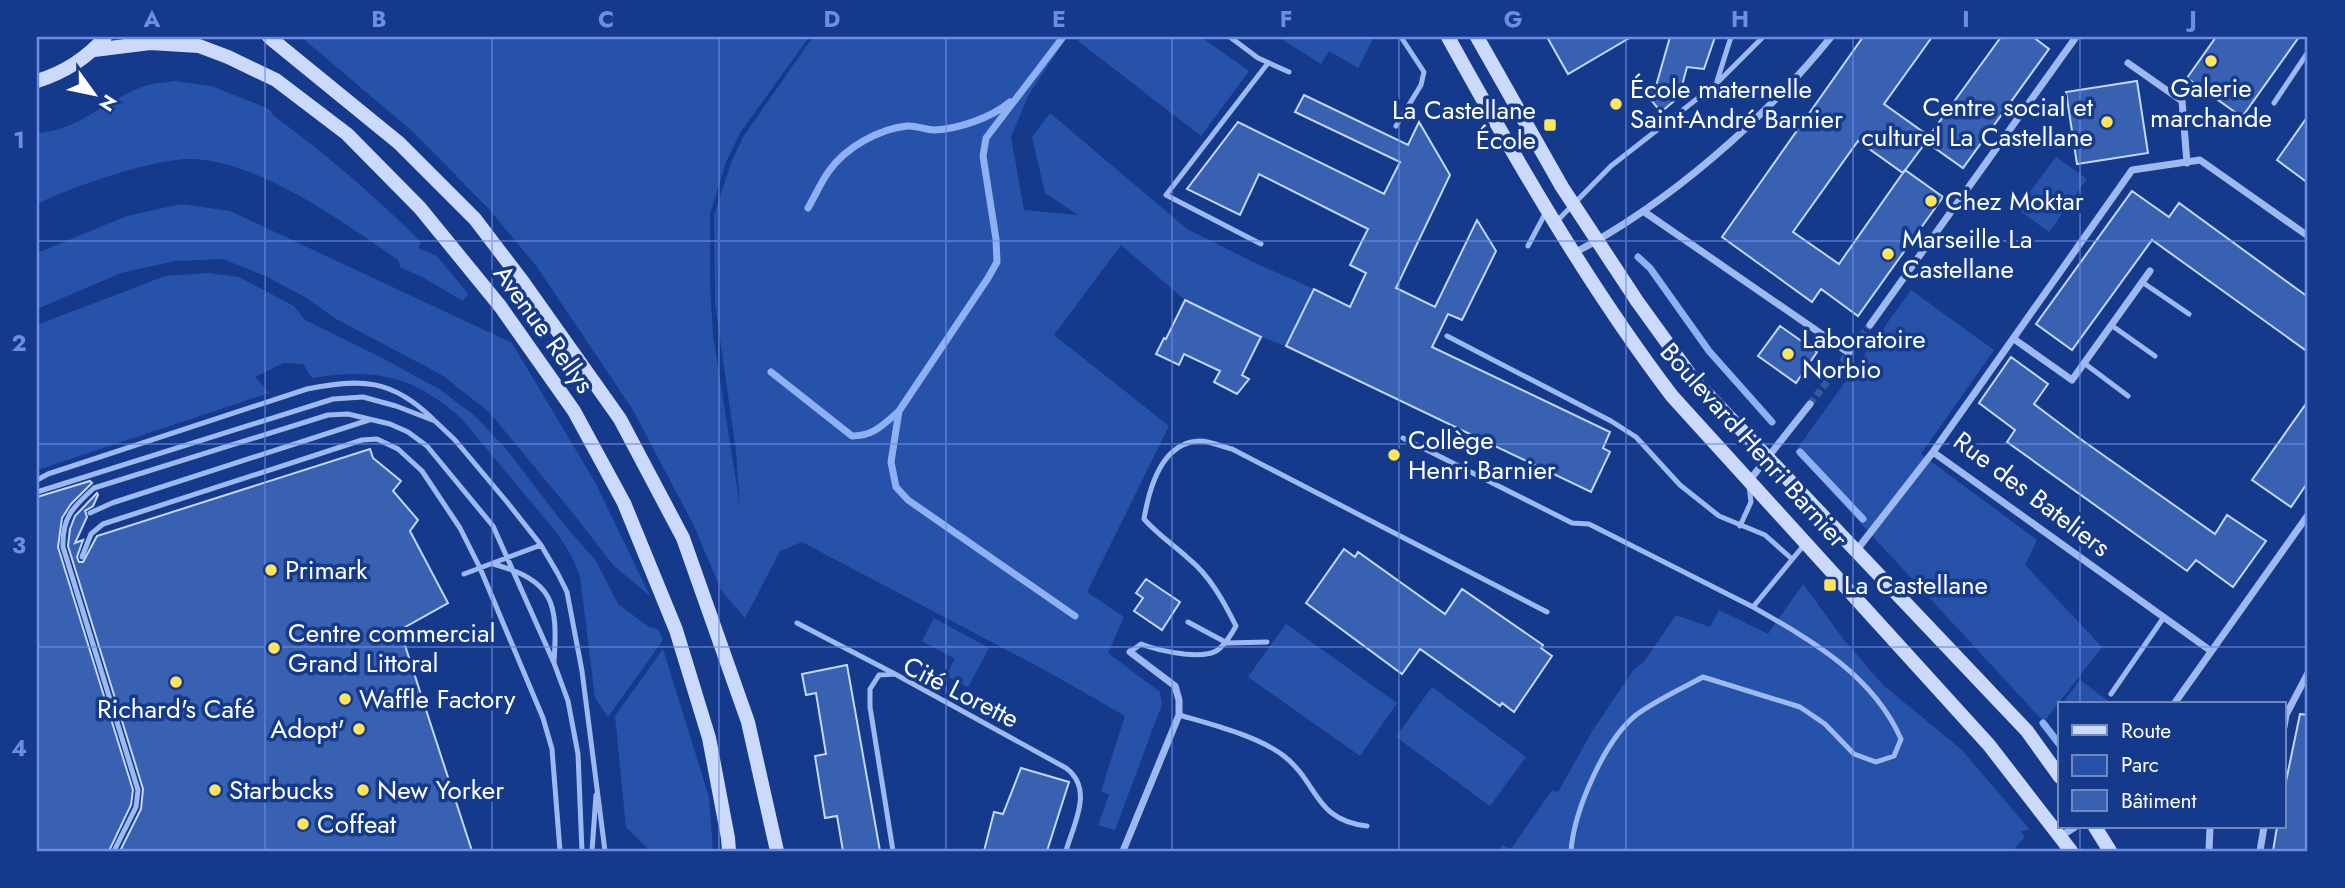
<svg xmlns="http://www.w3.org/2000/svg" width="2345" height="888" viewBox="0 0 2345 888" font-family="Jost,sans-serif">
	<rect width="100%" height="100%" fill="#153a8b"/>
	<path fill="#2752aa" d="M301,37H809L740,133L726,162L710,214V284L713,335L740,507L736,451L715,304L714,215L731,163L743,137L813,37H1067L1028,96L1011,137L1024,210L1078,215L1045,193L1032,137L1050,113L1187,229L1253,262L1314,289L1286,346L1261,337L1185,300L1121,245L1054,335L1169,426L1087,592L1124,617L1108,653L1160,692L1162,704L1115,830L1098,825L1109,795L1101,791L1125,716L1052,674L802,542L780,551L745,618L721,590L694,526L633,410L537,267L488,208L411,130Z
		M1081,37H1201L1249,71L1201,136L1078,41Z
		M1278,37H1374L1358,68L1329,51L1321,64Z
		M174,81L211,86L269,109L274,116C327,155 375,196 421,242L418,248L437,256L468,294L463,301L424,278L400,267L398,260C345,223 256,159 190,159C152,159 71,187 37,204V133C76,132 106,100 142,87C151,83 164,83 174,81Z
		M2056,157L2087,179L2049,232L2017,209Z
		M181,204L230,211L512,343L595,482L650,596L613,565L572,512L489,412L442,375L336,319L305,297L265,276L223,259L175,261L121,273L37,309V253L127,216Z
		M208,273L239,277L294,306L305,320L382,358L439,389L475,416L507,450L562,522L596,561L618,604L649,627L658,629L663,640L608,717L595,698L580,576L571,555L557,533L461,418C412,375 375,368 312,378L303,364L283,363L255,377L269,393L37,470V325L165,276Z
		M1911,290L1994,350L1921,454L2037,540L2025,565L2102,647L2044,722L1795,452Z
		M1803,584L1844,640L1883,685L1962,750L2030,830L2021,831L2025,837L2012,851H1499L1502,845L1511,849L1552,790L1558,792L1593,730L1634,669L1644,662L1676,615L1710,627L1719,610L1768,634Z
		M934,618L989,648L968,687L946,676L955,659L922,641Z
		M1286,624L1397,703L1360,756L1248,677Z
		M663,649L709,797L713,851H650L626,827L615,716Z
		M2080,680L2112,704H2062Z
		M1432,687L1526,757L1490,806L1396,737Z"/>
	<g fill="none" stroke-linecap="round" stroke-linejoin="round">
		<path stroke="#8fb1f3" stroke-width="7" d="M1063,37L986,138L983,156L996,239L997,262L988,278L899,411L891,462L896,487L908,500L1075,616
			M808,208C815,196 821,182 829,171C846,147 879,129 907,126C916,125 925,130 934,130C958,129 991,118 1010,102
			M1638,257L1650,268L1709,351L1772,422
			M771,372L852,436C873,436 883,425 898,412
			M1800,452L1863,519
			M2043,723L2060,745"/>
	</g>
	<path fill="#3961b2" stroke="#c4d6fb" stroke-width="2" d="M1547,37H1631L1568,74Z
		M1670,37H1715L1704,69L1687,67L1679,97L1661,112L1646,94L1656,86Z
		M1863,37H1932L1884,104L1929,136L2001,37H2033L2049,49L1963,168L1926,142L1903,173L1858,141L1793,232L1839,264L1905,170L1943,197L1858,316L1821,289L1812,302L1722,237Z
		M2216,37H2299L2242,117L2187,78Z
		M2137,81L2148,153L2077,164L2066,92Z
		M1304,95L1408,145L1419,122L1450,175L1396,288L1435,307L1477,220L1496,251L1462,320L1448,314L1432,347L1610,432L1603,448L1610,452L1591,492L1286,346L1314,289L1350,307L1366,273L1350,265L1368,229L1259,174L1240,215L1187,189L1238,122L1384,194L1400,162L1295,112Z
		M2308,116V183L2277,160Z
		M2132,191L2169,217L2179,203L2308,297V352L2152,240L2072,350L2036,324Z
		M1185,300L1261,337L1242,375L1249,379L1237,394L1214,382L1220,371L1184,354L1179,365L1156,354L1164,338L1166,339Z
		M1780,326L1817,352L1796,383L1758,356Z
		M2011,357L2048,384L2034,404L2079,438L2215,534L2227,515L2266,541L2233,587L2196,560L2187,571L2007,442L2015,430L1979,403Z
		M2308,401V482L2291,507L2252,480Z
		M370,449L373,458L401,481L393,491L418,520L410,531L448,603L400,630L472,851H120L141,809L143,789L68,546L70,529L75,516L97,493L98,495L93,506L85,511L87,517L75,543L83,540L77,557L79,562H83L97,536Z
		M90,481L92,483L71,504L62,518L58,547L133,790L131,805L109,851H37V497Z
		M1344,549L1355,557L1358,552L1445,614L1462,589L1543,645L1541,648L1552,656L1514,712L1502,703L1500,706L1420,649L1402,674L1306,603Z
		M1146,579L1180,602L1162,630L1134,611L1143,598L1136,593Z
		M847,665L880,851H843L837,816L825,818L815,756L826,754L816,693L806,695L802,674Z
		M2300,714L2308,715V851H2273L2277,827H2284V791Z
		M1021,768L1069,782L1047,851H984L994,812L1003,814Z"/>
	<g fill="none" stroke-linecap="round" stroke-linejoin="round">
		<path stroke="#38589c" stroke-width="7" stroke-dasharray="7 3.5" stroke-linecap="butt" d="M1810,404L1870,325"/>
		<path stroke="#9db9f0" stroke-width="5" d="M1230,37L1258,58L1289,72
			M1717,81L1731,37
			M2274,103L2308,52
			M1396,126L1421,85L1424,72L1401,37
			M1557,221L1611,166L1716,84L1763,37
			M1261,244L1166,195L1268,63
			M1528,246L1546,212
			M2142,282L2189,314
			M2111,325L2155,356
			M1447,336L1611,421L1636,437L1680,485L1719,516L1765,535L1792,559
			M2084,363L2128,396
			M1403,438L1572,523L1589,524L1753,607
			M37,480L48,474L307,389C361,378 392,379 433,419
			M37,492L333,399L363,397L396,406L435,421L455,440L507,502L541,545L558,574L567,592L582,671L605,851
			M90,513L112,503L369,420
			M1740,526L1751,502L1749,486
			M82,557L91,534L103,524L362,440L377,439L398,449L422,471L460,528L480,568L543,718L552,749L560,851
			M493,564C554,581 558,602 554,662
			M464,574L541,545
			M1188,622L1227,643L1267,642
			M797,623L895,674
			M1130,652L1141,644C1156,650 1168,652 1184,654C1214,657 1221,653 1236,626C1224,602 1210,576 1189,559C1174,545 1158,535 1144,519C1149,489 1161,442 1200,441C1210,441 1223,447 1232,449L1547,612
			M2111,694L2164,617
			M1179,715C1210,724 1258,736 1284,756C1319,784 1314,820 1367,826
			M114,851L136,807L138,790L63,547C62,517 73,507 94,488L328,415L348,414L390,424L408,432L427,446L493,526L554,663L568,701L578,754L582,851
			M592,851L596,795
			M893,851L870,707V689L879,675L895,674L1066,768C1094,789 1074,823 1066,851
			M1571,851C1574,811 1604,741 1636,715C1656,700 1681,689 1703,677L1800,707L1825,724L1854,754L1876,762L1894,756L1901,739C1873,675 1811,640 1753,607L1804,545"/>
		<path stroke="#9db9f0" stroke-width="7" d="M2128,63L2182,101L2187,163
			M1643,211L1849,353
			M1574,253C1668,204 1764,120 1831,37
			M1870,325L2076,37
			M2014,339L2072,380L2150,271
			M1749,481L1810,404
			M1856,551L1933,452
			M2211,651L1933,452L2132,170L2200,160L2308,236
			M2174,704L2308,515
			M2284,727L2286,715L2308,673
			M2061,836L2075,827
			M1123,851L1179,715V700L1175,686L1130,652
			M2209,851L2210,827
			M2260,851L2264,827"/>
		<path stroke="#cbdafb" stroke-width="14" d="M269,37L399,143L475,219L523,282L620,419L683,538L748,722L777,851
			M1448,37C1516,160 1587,284 1672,396L1989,745L2071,851
			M1477,37L1562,187L1637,301L1694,380L2027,731L2060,777
			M94,50L150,43L199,46L228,57L276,80L347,134L420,208L500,306L574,411L624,503L676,630L709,738L728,838L729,851
			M37,81C63,73 87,58 105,37
			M2095,827L2110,851"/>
	</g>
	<path fill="none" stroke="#6c8ce6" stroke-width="2" stroke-opacity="0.55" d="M265,37V851M492,37V851M719,37V851M946,37V851M1172,37V851M1399,37V851M1626,37V851M1853,37V851M2080,37V704M37,241H2308M37,444H2308M37,647H2308M2080,827V851"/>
	<g fill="#ffe45c" stroke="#153a8b" stroke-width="2.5">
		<circle cx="2211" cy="61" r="7"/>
		<circle cx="1616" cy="104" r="7"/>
		<circle cx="2107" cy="122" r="7"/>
		<rect x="1543" y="118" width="14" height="14" rx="3.5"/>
		<circle cx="1931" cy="201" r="7"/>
		<circle cx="1888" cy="254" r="7"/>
		<circle cx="1788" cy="354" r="7"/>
		<circle cx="1394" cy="455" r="7"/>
		<circle cx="271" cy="570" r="7"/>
		<rect x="1823" y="578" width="14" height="14" rx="3.5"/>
		<circle cx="274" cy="648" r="7"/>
		<circle cx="176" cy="682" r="7"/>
		<circle cx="345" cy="699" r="7"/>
		<circle cx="359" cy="729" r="7"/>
		<circle cx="215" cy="790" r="7"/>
		<circle cx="363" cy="790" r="7"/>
		<circle cx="303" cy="824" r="7"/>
	</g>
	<g text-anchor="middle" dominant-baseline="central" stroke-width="7" stroke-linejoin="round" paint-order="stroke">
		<g font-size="26" fill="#fff" stroke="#153a8b" text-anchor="start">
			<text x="2211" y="88" text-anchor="middle">Galerie<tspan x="2211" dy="30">marchande</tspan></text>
			<text x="1630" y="89">École maternelle<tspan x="1630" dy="30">Saint-André Barnier</tspan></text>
			<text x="2093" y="107" text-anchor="end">Centre social et<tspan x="2093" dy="30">culturel La Castellane</tspan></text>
			<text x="1536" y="110" text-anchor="end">La Castellane<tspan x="1536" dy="30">École</tspan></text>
			<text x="1945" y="201">Chez Moktar</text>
			<text x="1902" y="239">Marseille La<tspan x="1902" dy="30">Castellane</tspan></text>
			<text x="1802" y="339">Laboratoire<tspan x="1802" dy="30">Norbio</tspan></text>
			<text x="1408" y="440">Collège<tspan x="1408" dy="30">Henri Barnier</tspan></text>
			<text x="285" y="570">Primark</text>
			<text x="1844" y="585">La Castellane</text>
			<text x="288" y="633">Centre commercial<tspan x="288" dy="30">Grand Littoral</tspan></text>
			<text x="359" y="699">Waffle Factory</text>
			<text x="176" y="709" text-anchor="middle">Richard's Café</text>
			<text x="345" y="729" text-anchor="end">Adopt'</text>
			<text x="229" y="790">Starbucks</text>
			<text x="377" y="790">New Yorker</text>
			<text x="317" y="824">Coffeat</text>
		</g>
		<g font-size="26" fill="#fff" stroke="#153a8b">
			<text transform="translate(544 329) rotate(54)">Avenue Rellys</text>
			<text transform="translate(1754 445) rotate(48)">Boulevard Henri Barnier</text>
			<text transform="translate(2032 494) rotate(37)">Rue des Bateliers</text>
			<text transform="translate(961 692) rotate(27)">Cité Lorette</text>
		</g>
	</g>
	<rect width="2345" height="888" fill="none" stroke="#153a8b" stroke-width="77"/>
	<rect x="2058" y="702" width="228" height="126" fill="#153a8b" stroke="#7389b9" stroke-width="2"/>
	<rect x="2072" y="725" width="35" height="10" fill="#cbdafb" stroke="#7389b9" stroke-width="2"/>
	<text x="2121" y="738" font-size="21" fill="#ffffff">Route</text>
	<rect x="2072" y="755" width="35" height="21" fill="#2752aa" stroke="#7389b9" stroke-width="2"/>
	<text x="2121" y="772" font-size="21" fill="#ffffff">Parc</text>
	<rect x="2072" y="790" width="35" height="21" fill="#3961b2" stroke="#7389b9" stroke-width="2"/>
	<text x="2121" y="808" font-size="21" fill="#ffffff">Bâtiment</text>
	<g transform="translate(94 94) rotate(123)" stroke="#153a8b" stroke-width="5" paint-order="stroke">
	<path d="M0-5L12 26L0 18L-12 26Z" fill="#ffffff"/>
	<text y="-10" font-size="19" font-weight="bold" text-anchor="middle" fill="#ffffff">N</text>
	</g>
	<rect x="38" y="38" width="2268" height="812" fill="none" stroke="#6c8ce6" stroke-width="2.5"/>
	<g font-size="23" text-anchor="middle" font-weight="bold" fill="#6c8ce6">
		<text x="152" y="27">A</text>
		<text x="379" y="27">B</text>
		<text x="606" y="27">C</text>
		<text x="832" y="27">D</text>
		<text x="1059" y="27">E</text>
		<text x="1286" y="27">F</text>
		<text x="1513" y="27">G</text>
		<text x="1740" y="27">H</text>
		<text x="1966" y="27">I</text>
		<text x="2193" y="27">J</text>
		<text x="19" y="148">1</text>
		<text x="19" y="351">2</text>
		<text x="19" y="553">3</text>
		<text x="19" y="756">4</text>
	</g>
</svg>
